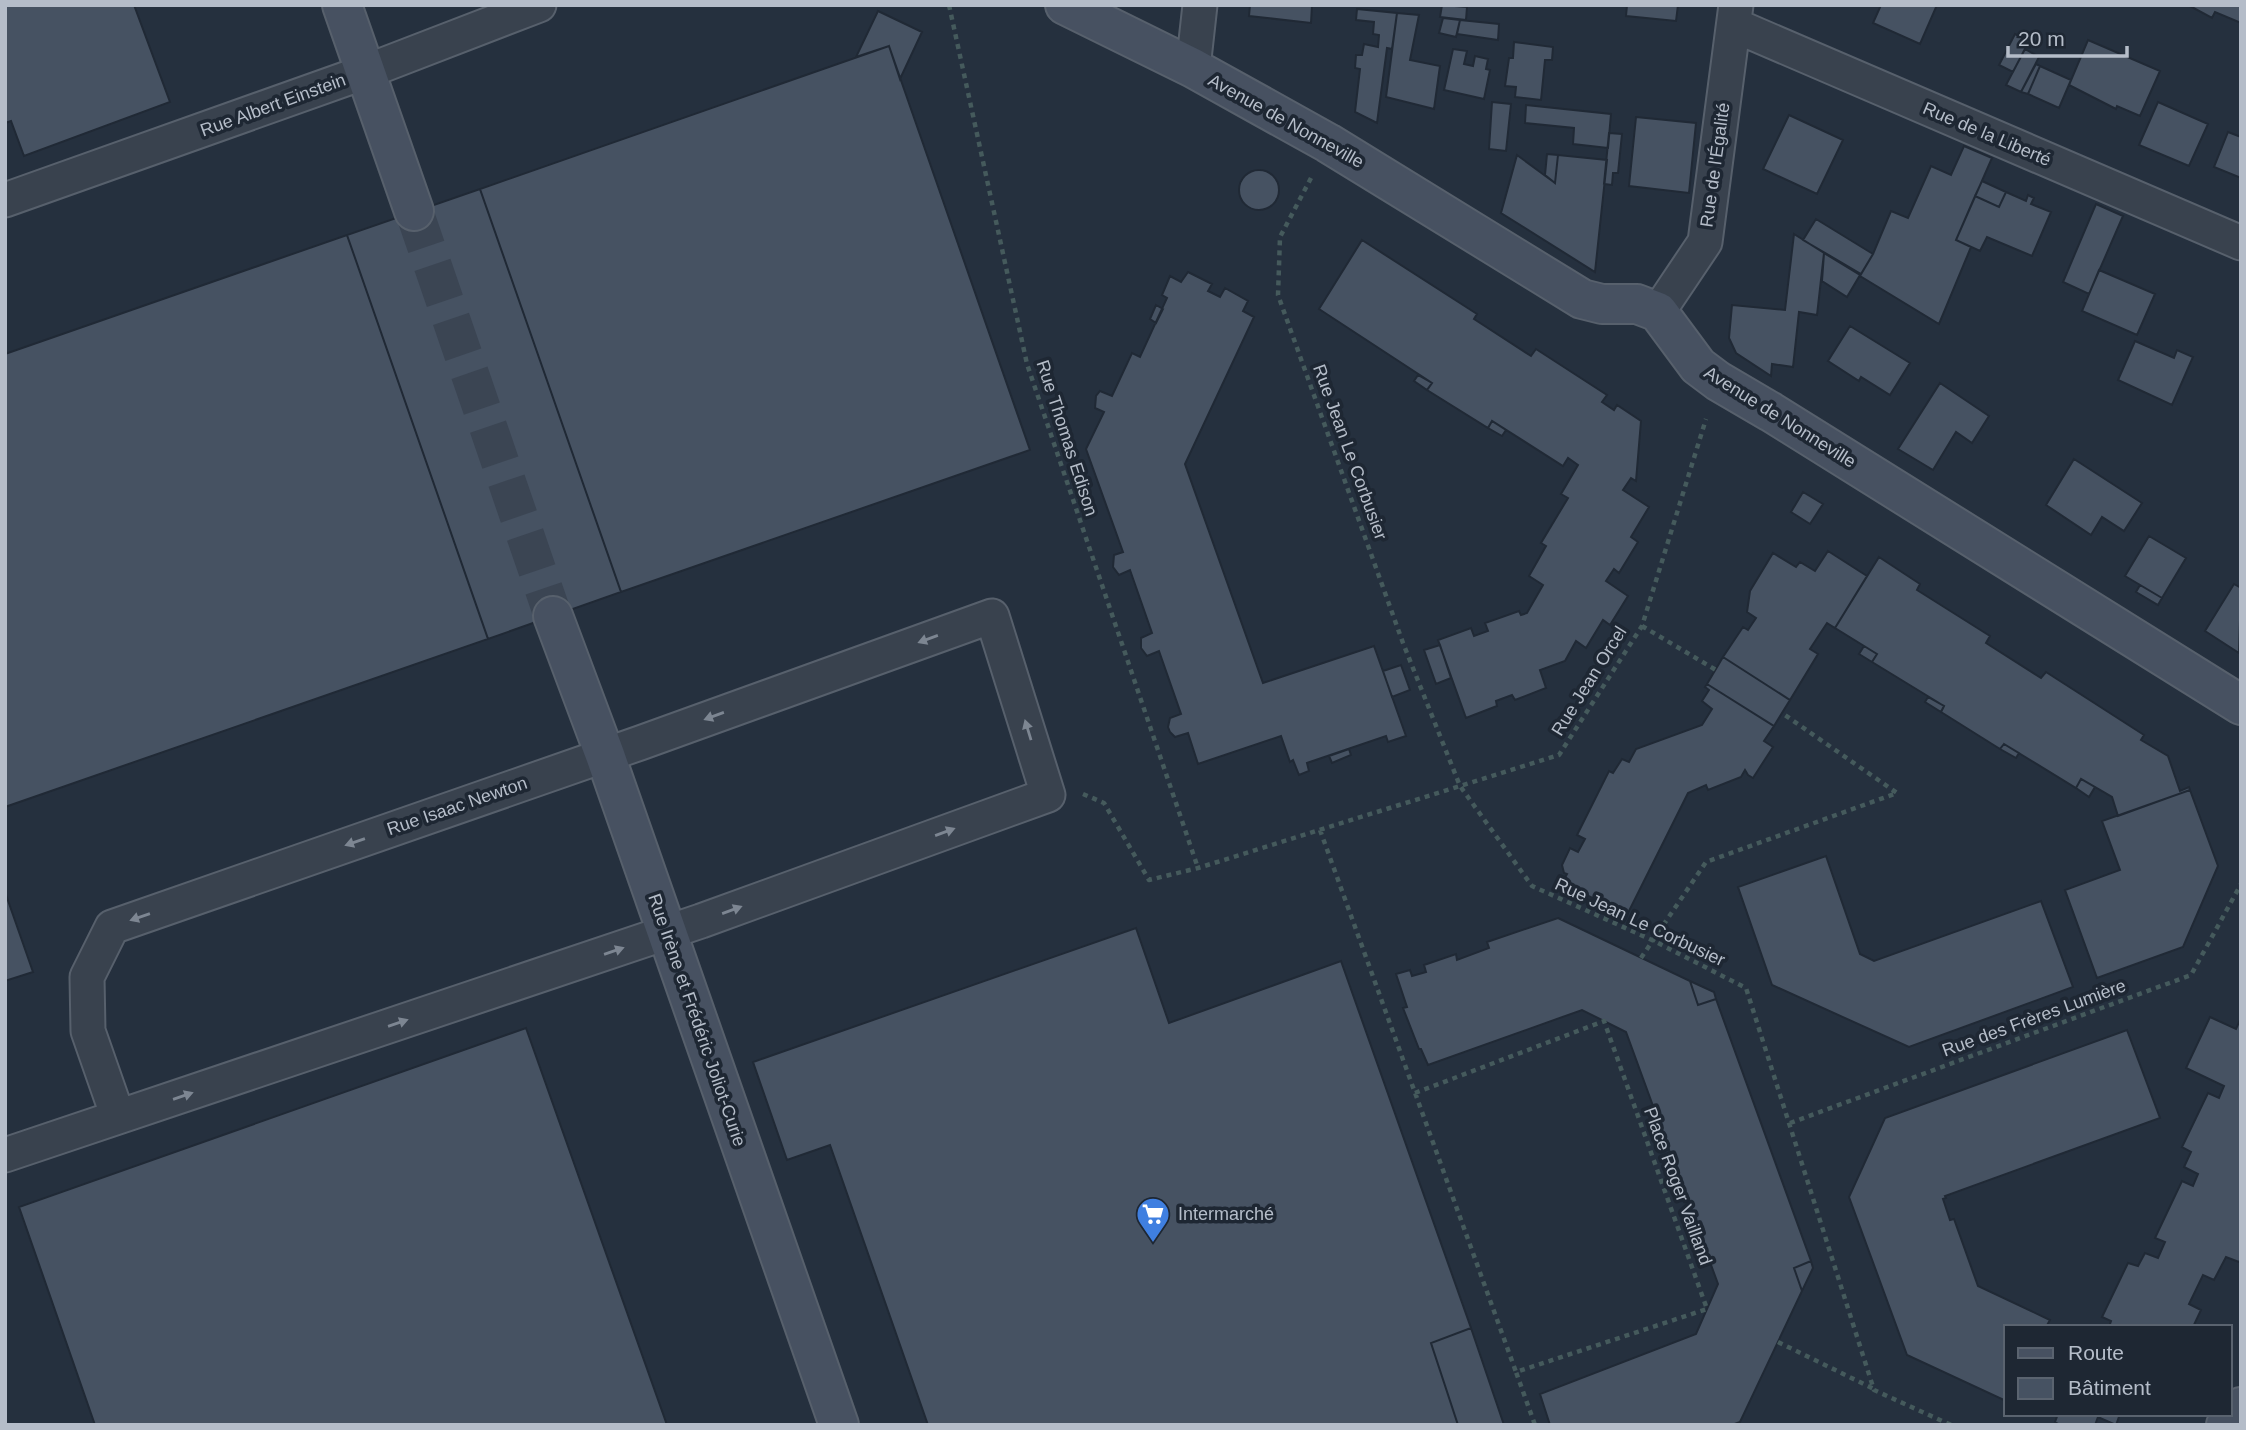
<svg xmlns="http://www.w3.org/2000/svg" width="2246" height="1430" viewBox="0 0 2246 1430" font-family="Arial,sans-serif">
	<rect width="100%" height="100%" fill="#25303e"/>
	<path fill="#465262" stroke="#202935" stroke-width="2" d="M5,5H134L170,102L24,156L11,121L5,123Z
		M1250,5H1312L1311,23L1249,16Z
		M1442,5L1467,7L1466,20L1440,17Z
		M1627,5H1678L1676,21L1626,16Z
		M1881,5H1937L1920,44L1873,23Z
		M2188,5H2241V23L2215,12L2212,18Z
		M1357,9L1397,13L1392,49L1387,48L1377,123L1355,112L1360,69L1355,68L1356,55H1362L1364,44L1378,47L1379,35L1373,34L1374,22L1356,20Z
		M878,11L922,32L900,79L889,46L856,57Z
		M1397,13L1419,15L1410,60L1440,66L1434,109L1386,97Z
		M1443,18L1460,20L1456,37L1439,33Z
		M1460,20L1499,24L1498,40L1457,34Z
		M2015,34L2029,41L2013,72L1999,65Z
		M2088,40L2160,71L2140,116L2117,106L2116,109L2069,85Z
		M1514,42L1553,47L1552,60H1545L1541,100L1515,97L1516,87L1505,86L1509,58H1513Z
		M889,46L1030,450L621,592L480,189Z
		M1453,49L1467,51L1464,64L1473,66L1475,56L1488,59L1486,69L1490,70L1484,99L1444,90Z
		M2025,49L2039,57L2021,92L2006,85Z
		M2036,64L2040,66L2028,94L2021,92Z
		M2040,66L2071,80L2059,108L2028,94Z
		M1492,102L1511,104L1506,151L1489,149Z
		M2158,102L2208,124L2189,166L2139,145Z
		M1526,105L1611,114L1608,148L1573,144L1574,128L1525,123Z
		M1789,115L1843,140L1817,194L1763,169Z
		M1636,117L1696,123L1689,193L1629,186Z
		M2228,132L2241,137V178L2214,167Z
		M1609,133L1622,134L1618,173H1613L1612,185L1604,184Z
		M1964,146L1992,158L1956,240L1971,247L1939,324L1860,276L1873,254L1891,211L1908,218L1931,166L1951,175Z
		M1547,154L1558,155L1555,183L1545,175Z
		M1517,155L1555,183L1558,155L1607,160L1595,272L1501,213Z
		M1239 190a20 20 0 1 1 40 0a20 20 0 1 1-40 0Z
		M1982,181L2006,192L1999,207L1975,196Z
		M480,189L621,592L488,639L347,235Z
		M2006,192L2026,201L2028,195L2034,198L2031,204L2051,212L2032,256L1987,237L1980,251L1956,240L1975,196L1999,207Z
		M2096,204L2123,216L2089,294L2063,282Z
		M1816,219L1873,254L1861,274L1803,240Z
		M1794,234L1824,253L1817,315L1799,312L1793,367L1772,364L1771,376L1736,353L1729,338L1732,305L1785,310Z
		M347,235L488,639L5,807V354Z
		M1362,240L1477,314L1474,319L1531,356L1536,349L1607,395L1602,402L1614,410L1617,405L1641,421L1636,481L1631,478L1623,490L1649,507L1631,537L1638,542L1619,573L1614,569L1606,581L1628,596L1610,625L1603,620L1586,648L1576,641L1565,661L1540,670L1546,688L1515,700L1512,695L1496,701L1497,706L1466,718L1438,640L1471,628L1474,636L1488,631L1485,623L1519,611L1521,615L1527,613L1543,585L1529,576L1546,546L1541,543L1568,498L1561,494L1578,465L1568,458L1563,466L1492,421L1488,428L1427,390L1432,383L1319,309Z
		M1824,253L1860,275L1847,297L1822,281Z
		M2099,270L2155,294L2137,335L2082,311Z
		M1188,272L1212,284L1208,291L1220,297L1225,288L1248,301L1243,311L1254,317L1185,464L1263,683L1374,646L1406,736L1388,742L1386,736L1307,763L1309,771L1299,775L1293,760L1290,762L1281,736L1198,764L1188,733L1175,737L1170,732L1168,727L1170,718L1181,714L1159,651L1147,656L1141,648V638L1152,633L1130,570L1119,575L1113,567L1114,555L1123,552L1086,449L1104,412L1095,408L1096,396L1100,391L1112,396L1132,353L1140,357L1167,298L1162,295L1170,276L1181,282Z
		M1156,305L1163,309L1156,323L1150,319Z
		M1850,326L1910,363L1890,395L1861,377L1859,381L1828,361Z
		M2135,341L2174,358L2177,350L2193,357L2172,405L2118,380Z
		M1418,375L1432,383L1427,390L1414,381Z
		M1940,383L1989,416L1972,443L1956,432L1933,470L1898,449Z
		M1492,421L1506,430L1502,436L1488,428Z
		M2074,459L2142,503L2124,531L2102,517L2091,535L2046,505Z
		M1803,492L1823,504L1810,524L1791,512Z
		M2149,536L2186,558L2162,598L2125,576Z
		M1828,551L1867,576L1835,628L1827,623L1810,649L1818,654L1790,700L1723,657L1743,627L1748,630L1756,618L1747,612L1750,591L1773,553L1796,567L1800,562L1815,571Z
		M1879,557L1920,584L1917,590L1990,636L1986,643L2041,678L2046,672L2144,735L2141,740L2168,756L2180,791L2189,787L2190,790L2118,816L2112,797L2081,779L2076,788L2004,744L2000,749L1941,712L1944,706L1872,662L1877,654L1835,628Z
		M2234,584L2241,588L2239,653L2205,631Z
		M2140,585L2162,598L2158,605L2136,592Z
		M1440,645L1451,678L1436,684L1424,650Z
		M1864,646L1877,654L1872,662L1859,654Z
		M1723,657L1790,700L1774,726L1707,684Z
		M1401,665L1410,690L1392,697L1383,671Z
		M1707,684L1774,726L1764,741L1773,747L1753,778L1748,775L1745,770L1741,777L1708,790L1706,785L1688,793L1627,915L1562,883L1567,874L1564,873L1562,865L1570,848L1578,852L1585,839L1577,835L1609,771L1613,773L1622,759L1629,762L1636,749L1702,725L1712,709L1702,701L1709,690L1705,687Z
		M1928,697L1944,706L1941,712L1925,702Z
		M2004,744L2019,753L2016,758L2000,749Z
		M1349,749L1351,755L1332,763L1329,756Z
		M2081,779L2095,787L2089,797L2076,788Z
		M2190,790L2218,866L2183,947L2097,978L2065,890L2120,870L2102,821Z
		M1826,856L1860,954L1874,961L2041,901L2073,987L1909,1047L1772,985L1738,887Z
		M5,892L33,972L5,981Z
		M1558,918L1690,981L1698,1005L1716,999L1811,1261L1794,1268L1802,1291L1740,1422L1732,1425H1550L1540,1394L1696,1334L1718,1284L1626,1032L1582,1010L1428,1065L1421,1049H1419L1403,1008L1407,1007L1396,974L1410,970L1412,976L1426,972L1424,965L1456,954L1457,960L1489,948L1487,942Z
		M1136,928L1169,1023L1341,961L1471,1328L1431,1343L1458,1425H928L830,1145L787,1160L753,1062Z
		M1690,981L1714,992L1716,999L1698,1005Z
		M2210,1017L2236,1029L2241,1018V1259L2239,1262L2226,1257L2214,1280L2203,1275L2189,1304L2201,1310L2193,1327H2109L2111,1321L2102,1317L2128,1263L2138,1266L2145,1253L2158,1258L2165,1242L2155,1238L2182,1181L2193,1186L2198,1174L2184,1167L2191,1152L2182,1147L2208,1093L2219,1098L2224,1086L2186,1068Z
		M526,1028L667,1425H95L19,1207Z
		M2127,1030L2160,1118L1945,1196L1946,1198L1943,1199L1950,1220L1954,1219L1978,1286L2050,1320L2046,1327H2006V1401L1907,1355L1849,1197L1885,1118Z
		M1811,1261L1813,1268L1802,1291L1794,1268Z
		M1471,1328L1504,1425H1458L1431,1343Z
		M2058,1414H2120L2116,1425L2098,1417L2095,1425H2060L2055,1422Z"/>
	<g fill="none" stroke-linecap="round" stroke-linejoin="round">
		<path stroke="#3b4553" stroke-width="38" stroke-dasharray="38 19" stroke-linecap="butt" d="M414,211L553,616"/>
		<defs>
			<path id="street" d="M1734,25L2241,243
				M1193,68L1200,5
				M5,200L365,72L539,5
				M1658,312L1705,242L1736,5
				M5,1155L701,921L1048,795L992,616L640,743L112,927L87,977L88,1031L118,1117"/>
			<path id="secondary" d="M342,5L414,211
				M1065,5L1193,68L1328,143L1582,299L1602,304H1637L1658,312L1698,366L1718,381L1771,412L2241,705
				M553,616L605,755L839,1425
				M2226,1425L2241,1407"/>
		</defs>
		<use href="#street" stroke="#57606c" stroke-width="37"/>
		<use href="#secondary" stroke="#57606c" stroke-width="42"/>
		<path stroke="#455a5c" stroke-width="4.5" stroke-dasharray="5 5" stroke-linecap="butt" d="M949,5L1027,364L1198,868
			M1311,178L1280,237L1278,295L1403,643L1460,786L1532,886L1652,940L1746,988L1874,1390L1951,1425
			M1642,626L1716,670
			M1083,794L1104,803L1149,880L1198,868L1559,755L1642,626L1706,419
			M1320,830L1516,1372
			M1641,958L1706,862L1897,793L1782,713
			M1415,1093L1604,1021L1707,1309L1516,1372L1535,1425
			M1790,1123L2191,975L2241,884
			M1778,1342L1874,1389"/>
		<use href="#street" stroke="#39424e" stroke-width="33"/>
		<use href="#secondary" stroke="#475161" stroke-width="38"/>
	</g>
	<defs><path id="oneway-solid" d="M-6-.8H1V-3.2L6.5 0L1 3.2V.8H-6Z" transform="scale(1.75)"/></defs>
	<g fill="#7d8692">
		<use href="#oneway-solid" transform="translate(928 639) rotate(160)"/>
		<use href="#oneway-solid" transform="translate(714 716) rotate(160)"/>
		<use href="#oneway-solid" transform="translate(1028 730) rotate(-107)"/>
		<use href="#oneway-solid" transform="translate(945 832) rotate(-20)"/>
		<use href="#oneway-solid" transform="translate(355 842) rotate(161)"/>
		<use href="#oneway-solid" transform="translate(732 910) rotate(-20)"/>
		<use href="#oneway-solid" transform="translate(140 917) rotate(161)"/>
		<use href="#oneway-solid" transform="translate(614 951) rotate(-19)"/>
		<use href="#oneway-solid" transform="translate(398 1023) rotate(-19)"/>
		<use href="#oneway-solid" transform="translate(183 1096) rotate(-19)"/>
	</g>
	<defs>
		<symbol id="supermarket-pin" viewBox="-11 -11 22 30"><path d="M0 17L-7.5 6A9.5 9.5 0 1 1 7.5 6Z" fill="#3f7fe0" stroke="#1e2733"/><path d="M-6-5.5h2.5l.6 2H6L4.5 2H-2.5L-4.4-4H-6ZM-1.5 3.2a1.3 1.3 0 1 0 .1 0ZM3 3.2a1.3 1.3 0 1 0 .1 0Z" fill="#fff"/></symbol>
	</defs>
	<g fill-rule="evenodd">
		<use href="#supermarket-pin" x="1134" y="1195" width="38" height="52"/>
	</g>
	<g text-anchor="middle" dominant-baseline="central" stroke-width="7" stroke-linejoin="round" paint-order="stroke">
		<g font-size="18" fill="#b5bdc9" stroke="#1e2733">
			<text transform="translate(273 105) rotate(-20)">Rue Albert Einstein</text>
			<text transform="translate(1286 121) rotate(29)">Avenue de Nonneville</text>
			<text transform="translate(1987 134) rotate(23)">Rue de la Liberté</text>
			<text transform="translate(1715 165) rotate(-82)">Rue de l'Égalité</text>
			<text transform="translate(1780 417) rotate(32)">Avenue de Nonneville</text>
			<text transform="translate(1067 438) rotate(72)">Rue Thomas Edison</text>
			<text transform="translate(1350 452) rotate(70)">Rue Jean Le Corbusier</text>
			<text transform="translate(1589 681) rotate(-58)">Rue Jean Orcel</text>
			<text transform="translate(457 806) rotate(-19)">Rue Isaac Newton</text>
			<text transform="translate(1640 922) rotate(25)">Rue Jean Le Corbusier</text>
			<text transform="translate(2034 1018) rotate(-20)">Rue des Frères Lumière</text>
			<text transform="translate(697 1020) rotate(71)">Rue Irène et Frédéric Joliot-Curie</text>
			<text transform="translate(1678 1186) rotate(70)">Place Roger Vailland</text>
		</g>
		<g font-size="18" fill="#b5bdc9" stroke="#1e2733" text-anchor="start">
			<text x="1178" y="1214">Intermarché</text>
		</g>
	</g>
	<rect width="2246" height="1430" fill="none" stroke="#b5bdc9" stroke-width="14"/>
	<rect x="2004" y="1325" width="228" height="91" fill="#1e2733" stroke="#5a636f" stroke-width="2"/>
	<rect x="2018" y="1348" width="35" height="10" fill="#475161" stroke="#5a636f" stroke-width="2"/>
	<text x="2068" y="1360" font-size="21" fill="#b5bdc9">Route</text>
	<rect x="2018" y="1378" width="35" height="21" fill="#465262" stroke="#5a636f" stroke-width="2"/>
	<text x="2068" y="1395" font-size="21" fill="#b5bdc9">Bâtiment</text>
	<path d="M2008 46v10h119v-10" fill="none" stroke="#b5bdc9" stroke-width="3.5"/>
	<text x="2018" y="46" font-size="21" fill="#b5bdc9" stroke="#1e2733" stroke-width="5" paint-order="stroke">20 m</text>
</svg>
